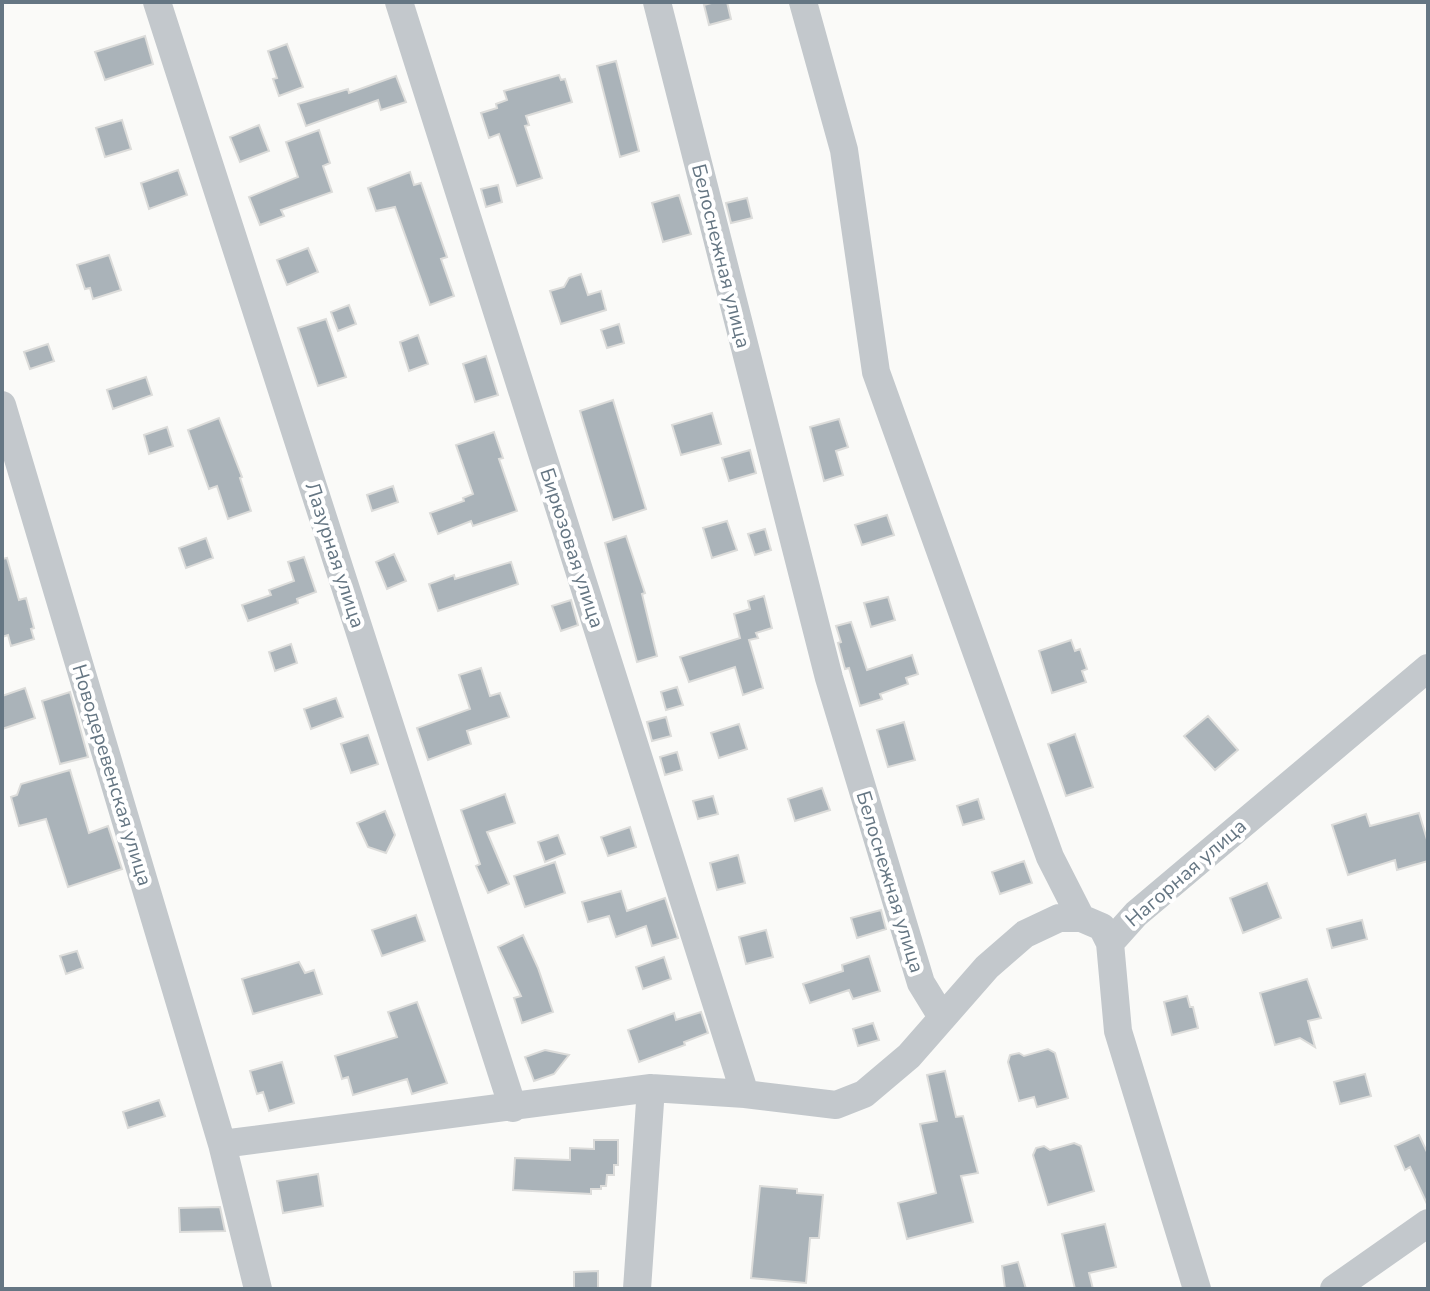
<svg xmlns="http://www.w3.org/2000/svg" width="1430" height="1291" viewBox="0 0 1430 1291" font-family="'Nunito Sans',sans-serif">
	<rect width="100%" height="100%" fill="#fafaf8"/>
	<path fill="#aab3b9" stroke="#dcdcda" stroke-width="2" d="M715,2H727L731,19L709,25L704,5Z
		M145,36L153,64L105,80L95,52Z
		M287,44L303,87L279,96L273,79L277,78L268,51Z
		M616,61L639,151L620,157L597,66Z
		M559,75L561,80L565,79L572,102L526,116L529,125L525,126L542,178L517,186L499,134L489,138L481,113L497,108L496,104L507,100L504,91Z
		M396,76L406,102L381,110L378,100L306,126L298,104L348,89L349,93Z
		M122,120L131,149L105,157L96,128Z
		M259,125L269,151L240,162L230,137Z
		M319,130L330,163L323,166L332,192L281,210L284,216L260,225L249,197L298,177L286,142Z
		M178,170L187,195L149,209L141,183Z
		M410,172L414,185L421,183L447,257L441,259L454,296L430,305L395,207L376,211L368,188Z
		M498,185L502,202L486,207L481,189Z
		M679,195L691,234L663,242L652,203Z
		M747,198L752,218L731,223L726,203Z
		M308,248L318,272L287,285L277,260Z
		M109,255L121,290L93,299L90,288L85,289L77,265Z
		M581,274L588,295L601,291L606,310L561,324L550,291L564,287L569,278Z
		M349,305L356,324L338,331L331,312Z
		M326,319L346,377L318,386L298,328Z
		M619,324L624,343L607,348L601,330Z
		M418,335L428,364L409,371L400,342Z
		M48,344L54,361L30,369L24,352Z
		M486,356L498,395L475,402L463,364Z
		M146,377L152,395L113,409L107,390Z
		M613,400L646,509L613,520L580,411Z
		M712,413L721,444L681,455L672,425Z
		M219,418L242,477L240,478L251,511L228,519L217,486L209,489L188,430Z
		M839,419L848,447L836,451L843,475L824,481L810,427Z
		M167,427L173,446L149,454L144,435Z
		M494,432L503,458L499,459L517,511L473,526L471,521L438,534L430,513L464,501L463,498L473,494L456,445Z
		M750,450L756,473L729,481L722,458Z
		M393,486L398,502L372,511L367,495Z
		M887,515L894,535L862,545L855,525Z
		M727,521L737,550L712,558L703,528Z
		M765,529L771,550L755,555L748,534Z
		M626,536L645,593L642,594L657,656L637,662L605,543Z
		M206,538L213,558L186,568L179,548Z
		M394,554L406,581L387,589L376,562Z
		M304,557L316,592L297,599L298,603L248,621L242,605L271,595L269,590L294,581L288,562Z
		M7,558L19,600L26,598L34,628L31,629L34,639L11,646L8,635L2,637V559Z
		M511,562L518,584L438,611L429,584L454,575L455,579Z
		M764,596L772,628L756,633L758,638L749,640L763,688L743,695L735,667L689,682L680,657L740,638L734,614L750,609L748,601Z
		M888,597L895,620L871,627L864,603Z
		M571,600L578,625L561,631L552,606Z
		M851,622L867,670L912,655L918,674L906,678L908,684L880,694L882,699L860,706L849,668L845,669L838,643L841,642L836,626Z
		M1071,640L1075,651L1080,649L1087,669L1082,671L1086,682L1052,693L1039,651Z
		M291,644L297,663L275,671L269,652Z
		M481,668L490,696L500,693L509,717L467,731L471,744L428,760L417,728L470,709L459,675Z
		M677,687L683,705L666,710L661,692Z
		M25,688L35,718L2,729V696Z
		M70,692L88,757L60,764L42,701Z
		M336,698L343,717L311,729L304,709Z
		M1208,716L1238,750L1215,770L1184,736Z
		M666,717L671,736L652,741L647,722Z
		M904,722L915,760L888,767L877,730Z
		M739,724L747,749L719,758L711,733Z
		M1075,734L1093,787L1066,796L1048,744Z
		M368,735L378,764L351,773L341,744Z
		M677,752L682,770L665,775L660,757Z
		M70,770L89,833L108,826L122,869L68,887L46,819L19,826L11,797L17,795L21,784Z
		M822,788L830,810L795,821L788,799Z
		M505,794L515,823L487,832L509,884L488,893L476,866L480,864L461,810Z
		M713,796L718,814L698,819L693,801Z
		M978,799L984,819L963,825L957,806Z
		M385,811L395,835L386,853L368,847L357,823Z
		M1419,813L1428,843V861L1397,870L1395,860L1348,875L1332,825L1366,814L1370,826Z
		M630,827L636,847L608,856L601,837Z
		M558,835L565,854L545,862L538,842Z
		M738,855L745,883L717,890L710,863Z
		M1024,861L1032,883L1000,894L992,872Z
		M555,862L565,893L525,907L514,876Z
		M1267,883L1281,918L1243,933L1230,898Z
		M621,891L627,911L665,898L678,938L652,946L646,926L616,937L609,916L588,922L582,902Z
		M881,910L886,929L857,938L851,918Z
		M416,915L425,941L382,956L372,930Z
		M1362,920L1367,939L1332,948L1327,929Z
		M766,930L773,957L746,964L739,937Z
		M523,935L538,968L553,1012L522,1023L514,998L521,996L498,947Z
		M77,951L83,968L66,974L60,956Z
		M869,956L880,991L853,999L849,990L810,1003L803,984L843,971L842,965Z
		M664,957L671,979L643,989L636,967Z
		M299,962L305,973L314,970L322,994L253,1014L242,979Z
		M1307,979L1321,1018L1308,1021L1315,1047L1300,1038L1275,1045L1260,993Z
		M1187,996L1190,1007H1193L1198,1028L1172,1035L1164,1002Z
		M417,1002L447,1083L412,1094L407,1079L353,1095L348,1077L342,1079L335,1056L397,1037L388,1012Z
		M701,1012L708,1033L684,1042L685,1045L639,1062L628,1030L674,1013L676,1020Z
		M873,1023L879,1040L858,1046L853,1029Z
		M1048,1049L1055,1053L1068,1098L1037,1107L1034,1097L1019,1101L1008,1062L1010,1055L1019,1053L1024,1056Z
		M545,1050L569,1055L554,1074L534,1081L525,1057Z
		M282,1062L294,1103L269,1111L263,1092L257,1094L250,1071Z
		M945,1071L956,1117L963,1116L978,1173L961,1176L973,1222L907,1239L898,1203L936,1193L920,1124L937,1121L927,1075Z
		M1365,1074L1371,1096L1340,1104L1334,1082Z
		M159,1100L165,1116L128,1128L123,1112Z
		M1419,1135L1428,1154V1206L1410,1167L1405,1170L1395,1146Z
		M594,1140H618V1165H614V1175H607L606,1186H601V1189H591V1194L513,1190L515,1158L570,1160V1148L594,1149Z
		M1074,1143L1081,1146L1094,1191L1048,1205L1033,1155L1036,1148L1044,1146L1050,1150Z
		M318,1174L323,1206L283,1213L277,1181Z
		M760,1186L797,1189V1193L823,1195L819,1238H810L806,1283L751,1278Z
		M220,1207L225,1231L180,1232L179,1208Z
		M1105,1224L1116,1267L1089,1273L1093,1289H1075L1062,1234Z
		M1018,1262L1026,1289H1005L1002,1266Z
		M598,1271V1289H574V1272Z"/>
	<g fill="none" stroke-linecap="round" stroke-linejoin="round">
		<path stroke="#c3c8cc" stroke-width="28" d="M157,2L513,1108
			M399,2L745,1094
			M657,2L829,678L921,983L942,1017
			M803,2L844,150L876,372L1050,857L1081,918
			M2,405L222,1144
			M258,1289L222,1144L651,1088L745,1094L836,1105L864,1094L909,1056L987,967L1025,934L1059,918H1081L1102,927L1110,943
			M637,1289L651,1088
			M1197,1289L1118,1031L1110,943L1136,914L1428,668
			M1334,1289L1428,1223"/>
	</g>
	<g text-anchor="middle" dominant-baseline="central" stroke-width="8" stroke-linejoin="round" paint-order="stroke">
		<g font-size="20" fill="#657683" stroke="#fff">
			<text transform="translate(721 256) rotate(76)">Белоснежная улица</text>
			<text transform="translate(572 548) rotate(72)">Бирюзовая улица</text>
			<text transform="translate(335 555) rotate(72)">Лазурная улица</text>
			<text transform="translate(112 775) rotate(73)">Новодеревенская улица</text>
			<text transform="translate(1186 873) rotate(-41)">Нагорная улица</text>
			<text transform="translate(890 882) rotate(73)">Белоснежная улица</text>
		</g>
	</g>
	<rect width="1430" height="1291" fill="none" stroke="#657683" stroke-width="8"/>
</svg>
